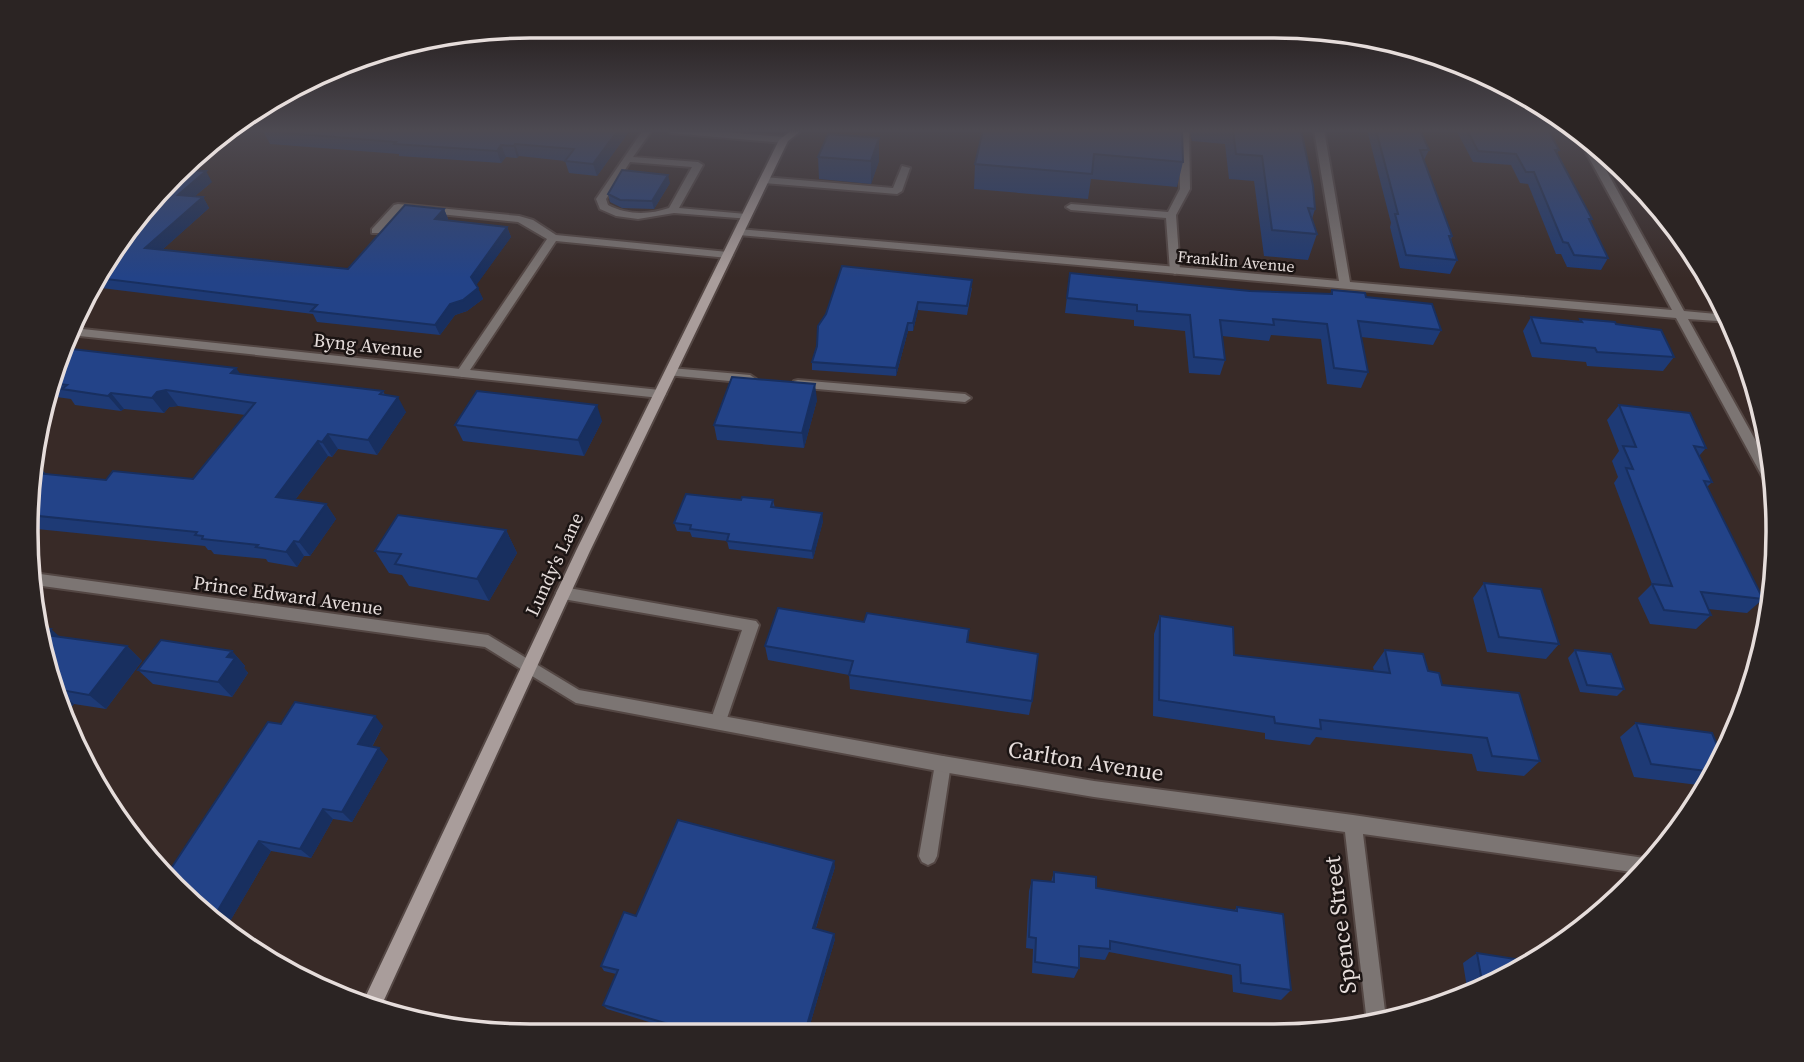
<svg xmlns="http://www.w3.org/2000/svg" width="1804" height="1062" viewBox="0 0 1804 1062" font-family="'Source Serif 4',serif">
	<rect width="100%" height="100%" fill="#382a27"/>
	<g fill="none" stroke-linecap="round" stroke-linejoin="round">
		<defs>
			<path id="service" d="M643,130H652L633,157L698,162L703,165L679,208L746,214L750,215V219L674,213L638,219L616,216L600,209L596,199ZM630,162L692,167L669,208C649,215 627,215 608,205L606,199Z
				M1179,130H1189L1190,189L1176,215L1180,271L1175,274L1170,271L1166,218L1071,210L1066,207L1071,204L1168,212L1180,189Z
				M902,166L910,168L902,191L897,194L764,183L759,180L764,177L893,188Z
				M398,204L519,216L533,220L556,235L728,252L733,255L728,258L556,241L466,376L462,377L456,373L547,239L518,222L401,210L380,233H372V229L394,205Z
				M671,368L750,375L756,379L750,383L667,375L665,372Z
				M798,380L965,394L971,398L965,402L794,387L792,384L794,381Z
				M563,587L756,621L759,625L724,727L718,729L712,727L710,722L742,630L563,599L558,597L556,593L558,589Z
				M943,756L949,759L951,764L937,856L934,862L928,865L922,862L919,856L935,764L937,759Z"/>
			<path id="minor" d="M667,130H698L784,137L789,140L784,143L671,133Z
				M1314,130H1324L1350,282L1672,310L1576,134L1578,132L1590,141L1684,311L1727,315L1731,322L1688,319L1772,470L1774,489L1768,487L1676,318L739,235L734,232L739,229L1339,281Z
				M73,328L660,390L666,394L660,398L70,335Z
				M33,573L488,635L579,690L943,756L1094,781L1353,815L1651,859L1639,873L1363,834L1386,1019L1367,1023L1345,832L1094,797L943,772L576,703L485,647L35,585Z"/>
			<path id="secondary" d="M792,130H802L788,141L590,551L379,1011L362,1006L363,1002L576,551L779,140Z"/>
		</defs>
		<use href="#service" stroke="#544744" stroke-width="4"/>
		<use href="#minor" stroke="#544744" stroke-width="4"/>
		<use href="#secondary" stroke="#544744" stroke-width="4"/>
		<use href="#service" fill="#7c7573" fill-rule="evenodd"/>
		<use href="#minor" fill="#7c7573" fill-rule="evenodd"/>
		<use href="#secondary" fill="#a99d9b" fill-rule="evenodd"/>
	</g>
	<path fill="#1e3a75" d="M265,130H630L597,176L569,173L565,161L519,156L517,158L506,157L501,163L399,156V154L270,144L263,131Z
		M983,130L1183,162L1177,187L1091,179L1088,199L974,189L975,164Z
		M1189,130H1301L1315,209L1312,219L1317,234L1308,260L1264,256L1254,181L1229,179L1225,144L1192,141Z
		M1367,130H1420L1429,150L1424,160L1452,236L1451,240L1457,260L1450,274L1400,268L1390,227L1391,223Z
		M1456,130H1548L1559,150L1557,153L1592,219L1590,222L1608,258L1601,270L1567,267L1561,254H1556L1528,184L1520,183L1511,165L1473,162Z
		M818,157L879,161L871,184L819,179Z
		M212,182L195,196L203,197L209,208L162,250L348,269L444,209L448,219L447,220L507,227L511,237L476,285L483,299L467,311L455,315L440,335L317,322L313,314L93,287L112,250Z
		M670,183L654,209L622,208L610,202L608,194Z
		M1690,247L1693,251L1708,279L1690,248Z
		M1070,273L1250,291L1330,294L1332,290L1366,297L1441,330L1433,345L1361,337L1368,372L1361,388L1327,384L1321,339L1271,335L1269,341L1222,336L1225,360L1220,375L1189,373L1185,331L1134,326V320L1065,313Z
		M972,288L967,315L918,310L913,331H908L896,376L812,370V362L826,314Z
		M1531,317L1579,322L1580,319L1616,324L1674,357L1663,371L1587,366L1586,362L1532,357L1523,331Z
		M53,369L241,374L383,391L385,395L406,412L377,455L338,449L332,457L328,456L295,500L326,504L336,519L310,556H304L297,567L268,562L266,559L214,554L211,550H208L205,546L27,528L37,465L45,473L44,474L106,480L193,479L245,415L178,406L169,407L164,413L124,409L121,411L75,405L71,399L49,396Z
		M817,400L804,448L717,440L714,425Z
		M1619,405L1706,448L1699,456L1712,482L1707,487L1763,599L1747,613L1708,609L1711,615L1696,629L1650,624L1638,598L1652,584L1614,483L1618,477L1612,461L1619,451L1607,420Z
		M602,421L584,456L463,441L455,425Z
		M741,500H773L775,508L823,521L813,559L729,549L727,541L692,537L690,532L677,531L674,523Z
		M506,530L517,553L489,601L409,586L402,575L389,573L375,551Z
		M1484,583L1559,644L1546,659L1487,652L1473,598Z
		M1160,616L1234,655L1374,671L1373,667L1385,650L1428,671L1442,685L1540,761L1524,776L1477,771L1472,754L1316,737L1310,745L1265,739V733L1153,716L1154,634Z
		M864,622L969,629L968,642L1032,701L1029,715L850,689L849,675L768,660L765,646Z
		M59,637L127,646L142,661L106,709L74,704L68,711L62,710L53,694Z
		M1575,650L1624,689L1617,696L1580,692L1568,658Z
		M232,651L245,666L244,668L248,673L232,697L153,684L138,670Z
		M1636,723L1722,757L1706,786L1634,777L1620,737Z
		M281,724L383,726L372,747L388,759L352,822L333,819L311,858L271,851L226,928L163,869L170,870Z
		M835,867L816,928L835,939L807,1035H724L709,1030L707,1035H691L607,1009L603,1005L616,974L604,971L601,966L636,916Z
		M1054,872L1096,888L1234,911L1237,907L1291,990L1281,1000L1233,992L1232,975L1109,952L1105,960L1079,957V968L1074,978L1032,973L1033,949L1026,948L1029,891L1032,880L1051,882Z
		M1477,953L1526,968L1468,994L1463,963Z"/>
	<path fill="#182f5f" d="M618,130H630L597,176L593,164Z
		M879,138V161L871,184V161Z
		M515,144L519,156L517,158L514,146Z
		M501,145L506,157L501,163L497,151Z
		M206,171L212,182L184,205L178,195Z
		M668,175L670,183L654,209L652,201Z
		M203,197L209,208L152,259L145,248Z
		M444,209L448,219L439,230L435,219Z
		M507,227L511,237L475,287L471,277Z
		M478,288L483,299L467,311L455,315L440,335L435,325L450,304Z
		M918,302V310L913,331V323Z
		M908,323V331L896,376V368Z
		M236,368L247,383L231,373Z
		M815,384L817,400L804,448L802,433Z
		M166,390L178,406L169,407L164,413L152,398L157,392Z
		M111,393L124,409L121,411L108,396Z
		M398,397L406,412L377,455L368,440Z
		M597,405L602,421L584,456L578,440Z
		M328,434L338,449L332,457L322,442Z
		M318,441L328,456L286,512L276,497Z
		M37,465L45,473L34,483Z
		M326,504L336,519L310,556L299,542Z
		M822,513L823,521L813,559L812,551Z
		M506,530L517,553L489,601L477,579Z
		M294,541L304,556L297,567L286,552Z
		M51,629L68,644L46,635Z
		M127,646L142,661L106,709L89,695Z
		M232,651L245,666L244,668L248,673L232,697L218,682L227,657Z
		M56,689L74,704L68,711L58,704L53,693Z
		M375,716L383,726L367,755L358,744Z
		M379,748L388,759L352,822L342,812Z
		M323,809L333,819L311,858L300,849Z
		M259,841L271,851L226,928L214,917Z
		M834,861L835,867L814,933L813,928Z
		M834,934L835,939L807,1035H804Z
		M706,1026L709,1030L707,1035H703Z"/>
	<path fill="#234388" stroke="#182f5f" stroke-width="2" d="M265,130H618L593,164L565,161L574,149L515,144L514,146L501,145L497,151L394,144L396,142L263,131Z
		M983,130H1182L1183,162L1094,154L1092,174L975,164Z
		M1233,130H1301L1313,186L1315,209L1308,208L1317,234L1272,230L1262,156L1236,154Z
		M1376,130H1420L1429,150H1420L1452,236H1449L1457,260L1406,255L1395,214H1398Z
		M1467,130H1548L1559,150H1555L1592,219H1589L1608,258L1574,255L1568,243L1563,242L1534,172H1526L1516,154L1478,151Z
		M828,134L879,138L871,161L818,157Z
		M187,170L206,171L178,195L203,197L145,248L348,269L405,205L444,209L435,219L507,227L471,277L478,288L463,300L450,304L435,325L311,311L317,305L98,278L112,250Z
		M622,170L668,175L652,201L620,200L608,194Z
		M842,266L972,280L967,306L918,302L913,323H908L896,368L812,362L817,346L818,326L826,314Z
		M1070,273L1250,291L1332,294V290L1365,293L1366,297L1432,304L1441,330L1358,321L1368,372L1334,368L1327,324L1273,319L1274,325L1220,320L1225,360L1194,357L1190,315L1137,311V305L1067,298Z
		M1531,317L1582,322L1580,319L1615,322L1616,324L1661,330L1674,357L1597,352L1595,348L1541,343Z
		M63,348L236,368L231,373L383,391L380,394L398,397L368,440L328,434L322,442L318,441L276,497L326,504L299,542L294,541L286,552L256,547L258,545L202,539L203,536L195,535L197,532L29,515L36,473L106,480L113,471L193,479L255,403L166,390L157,392L152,398L111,393L108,396L62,389L67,385L51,383L53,369Z
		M732,377L815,384L802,433L714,425Z
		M477,391L597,405L578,440L455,425Z
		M1619,405L1690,413L1706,448L1694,446L1712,482L1704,481L1763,599L1701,592L1711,615L1664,610L1652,584L1672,586L1626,468L1633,469L1623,446L1636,447Z
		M686,494L741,500L742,497L773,500L771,507L822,513L812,551L727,541L729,534L690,529L691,525L674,523Z
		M398,515L506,530L477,579L395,564L401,554L375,551Z
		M1484,583L1541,589L1559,644L1499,637Z
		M778,608L864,622L867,613L969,629L967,642L1038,654L1032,701L849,675L853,661L765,646Z
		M1160,616L1233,627L1234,655L1390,673L1385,650L1423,654L1428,671L1439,673L1442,685L1519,693L1540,761L1492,756L1487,738L1320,720L1321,729L1275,723L1274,717L1159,700Z
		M42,628L51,629L46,635L127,646L89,695L56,689L53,693Z
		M161,640L232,651L227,657L235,658L218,682L138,670Z
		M1575,650L1611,654L1624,689L1587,685Z
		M295,702L375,716L358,744L379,748L342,812L323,809L300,849L259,841L214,917L163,869L170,870L268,722L281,724Z
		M1636,723L1712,733L1722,757L1714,772L1651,764Z
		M678,820L834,861L813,928L834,934L804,1035H736L706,1026L703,1034L603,1005L618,970L601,966L624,912L636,916Z
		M1054,872L1096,877V888L1237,911V907L1283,914L1291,990L1241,983L1240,965L1110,941V949L1079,946V968L1035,962L1036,938L1029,937L1032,880L1054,882Z
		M1477,953L1534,962L1526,968L1483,987Z"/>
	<linearGradient id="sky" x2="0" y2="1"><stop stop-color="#1f1715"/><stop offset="0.47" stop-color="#4d4a52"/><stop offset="1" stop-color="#4d4a52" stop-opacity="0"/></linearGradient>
	<rect width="1804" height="278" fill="url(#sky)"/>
	<g text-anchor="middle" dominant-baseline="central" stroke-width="5" stroke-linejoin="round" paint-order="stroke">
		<g font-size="16" fill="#e6dddb" stroke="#1b1413">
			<text transform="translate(1236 261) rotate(5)">Franklin Avenue</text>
		</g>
		<g font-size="19" fill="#e6dddb" stroke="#1b1413">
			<text transform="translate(368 345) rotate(6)">Byng Avenue</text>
			<text transform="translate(554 564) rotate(-65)">Lundy's Lane</text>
			<text transform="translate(288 595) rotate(8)">Prince Edward Avenue</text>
		</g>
		<g font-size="23" fill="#e6dddb" stroke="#1b1413">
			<text transform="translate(1086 761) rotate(9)">Carlton Avenue</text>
			<text transform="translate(1340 925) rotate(-97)">Spence Street</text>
		</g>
	</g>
	<path d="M0 0H1804V1062H0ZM530 38H1274A492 492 0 0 1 1766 530V532A492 492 0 0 1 1274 1024H530A492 492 0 0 1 38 532V530A492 492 0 0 1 530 38Z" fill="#2b2423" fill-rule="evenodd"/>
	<path fill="none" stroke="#e6dddb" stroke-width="3.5" d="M530 38H1274A492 492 0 0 1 1766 530V532A492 492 0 0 1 1274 1024H530A492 492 0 0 1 38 532V530A492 492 0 0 1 530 38Z"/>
</svg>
